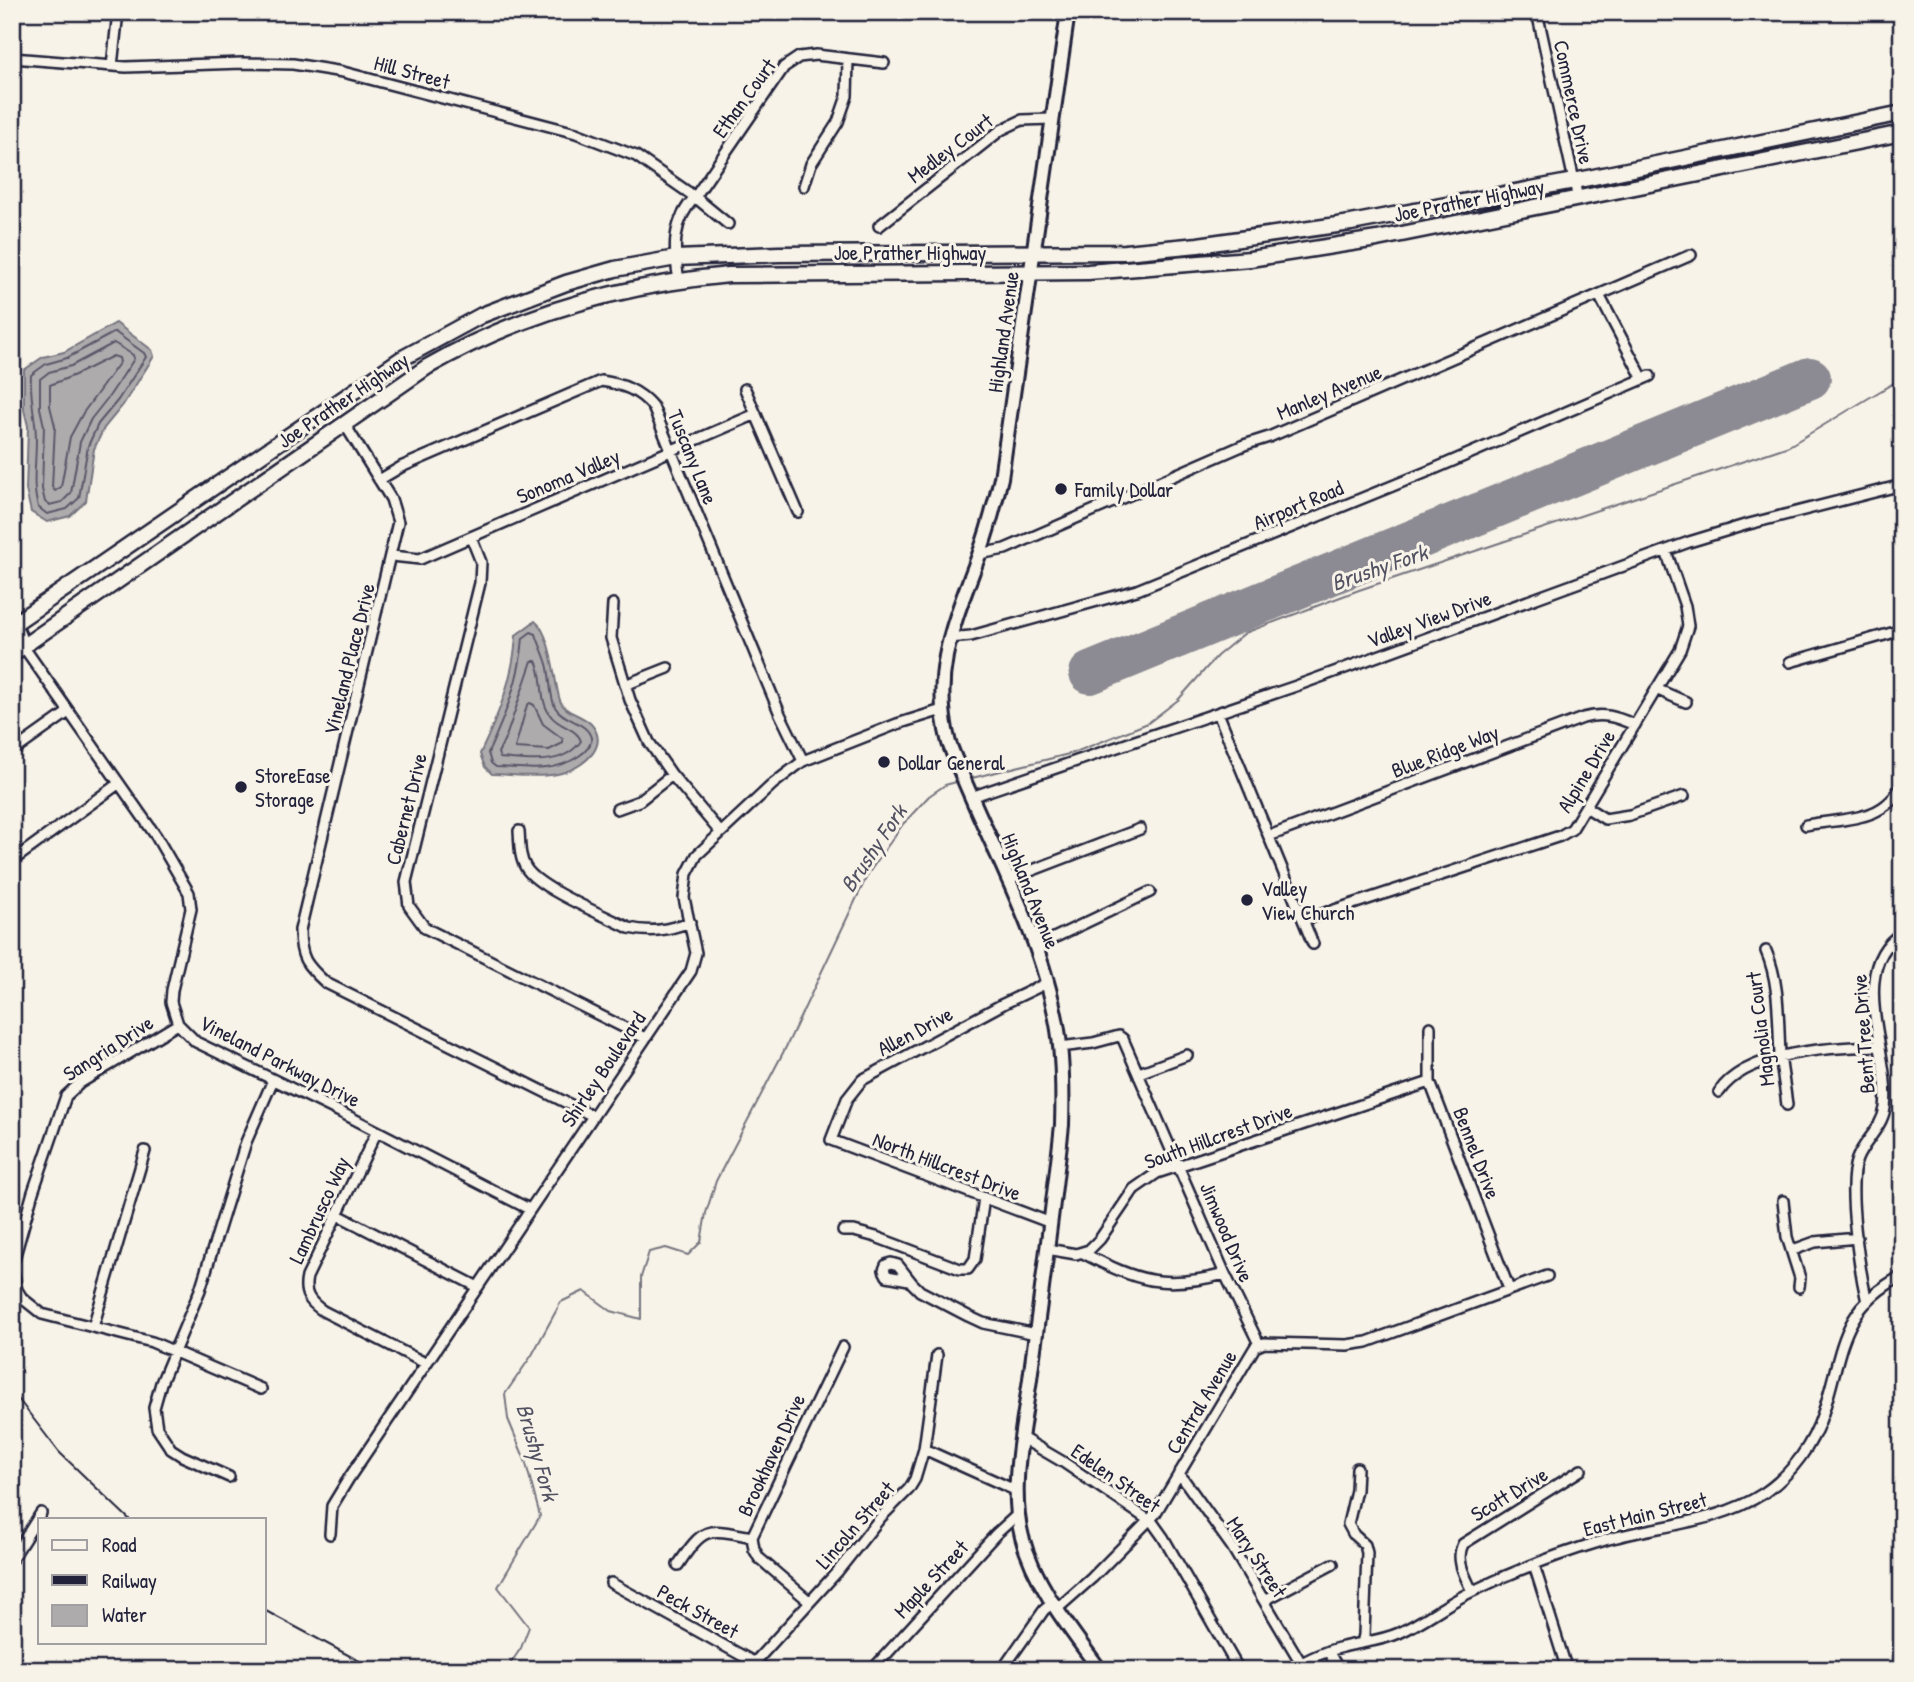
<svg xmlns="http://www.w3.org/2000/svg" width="1914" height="1682" viewBox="0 0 1914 1682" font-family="'Patrick Hand',sans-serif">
	<rect width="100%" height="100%" fill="#f7f3e8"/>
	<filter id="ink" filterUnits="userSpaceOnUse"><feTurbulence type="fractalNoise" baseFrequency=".0143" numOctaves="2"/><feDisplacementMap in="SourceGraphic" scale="14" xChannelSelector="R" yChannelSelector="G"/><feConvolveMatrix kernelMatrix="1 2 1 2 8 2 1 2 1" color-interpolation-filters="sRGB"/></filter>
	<g filter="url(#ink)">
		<path fill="#aeabad" stroke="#76747f" stroke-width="2" d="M116,323L152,350L154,356L123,405L104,428L94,449L86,501L70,516L47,522L31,512L26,490L28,426L24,410V370L43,357L64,352Z
			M535,621C551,633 554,679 559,697C563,714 580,713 591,724C599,733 600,743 593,753C568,784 527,775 492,774L485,767L480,754C498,716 514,677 516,635Z"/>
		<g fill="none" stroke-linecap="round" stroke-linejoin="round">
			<path stroke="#5a5969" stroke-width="2" d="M115,332L144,353L146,357L118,400L98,424L88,446L79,498L67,509L47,514L38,507C30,479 39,452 35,424C33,407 30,392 31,375L46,364L67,358Z
				M114,343L133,355L134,359L110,395L91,419L80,442L71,493L62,502L49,505L45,502L42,489L44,426L40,408V379L49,372L71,366Z
				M113,356L119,358L120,362L83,413L70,437L61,487L55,491L52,487L55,426L50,406V385L75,375Z
				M531,632L536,634C539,644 544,654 547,664C551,678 549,694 555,707C563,721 588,722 591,738C592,746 585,752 579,756C552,774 527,768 496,767L491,763L488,753C505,716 520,679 523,638Z
				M532,661H536C545,678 538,700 551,716C559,727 577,728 581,741C563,767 528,760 500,758L498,753L507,734Z
				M530,703L534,705L543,724L563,739V743L549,750L515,748L527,705Z"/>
			<path stroke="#76747f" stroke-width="2" d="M968,779L1073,753L1148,723L1178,700L1217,656L1245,633L1359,590L1789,446L1902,378
				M506,1670L521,1648L529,1627L498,1587L540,1516L525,1460L508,1419L505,1394L532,1355L561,1302L584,1291L611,1311L641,1319V1277L649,1252L666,1248L688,1255L701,1242L706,1213L716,1181L786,1047L868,874L903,824L929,796L945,785L960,781"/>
			<path stroke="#8c8a92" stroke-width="42" d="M1090,673L1810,378"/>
			<defs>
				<path id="minor" d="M153,12L194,13
					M1537,12L1578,199
					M12,58L126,67L242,63L293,64L343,72L576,133L636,156L695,197C672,222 673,248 679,280
					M112,66L118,12
					M804,186L811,164L838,122L847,96L848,59
					M728,224L695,197L784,67L799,57L816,55L884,63
					M879,226L1001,130L1022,120L1051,119
					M1599,295L1643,379
					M745,389L798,512
					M344,423L391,499L398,522L300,930C300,958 306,965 326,983L593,1116
					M379,480L401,467L601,381C622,384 639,390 653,407L780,714L803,761
					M471,537L481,562L480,583L406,882L409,906L425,928L645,1038
					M979,554L1005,549L1244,445L1269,437L1691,255
					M392,556L420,559L756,414
					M613,604L611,638L630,700L649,742L672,775L720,832
					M949,638L971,636L1137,590L1434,469L1650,376
					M23,646L156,836L189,893L191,909L172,990L171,1002L178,1024L196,1042L348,1116L529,1209
					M1790,662L1902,630
					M625,685L668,668
					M1656,689L1686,702
					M1218,713L1313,944
					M12,752L67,713
					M971,797L1296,686L1689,542L1745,525L1902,485
					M1586,807L1605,819L1630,815L1684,796
					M617,809L639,801L672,775
					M1806,825C1842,818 1885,823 1902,784
					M519,831C520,843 519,857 526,868C539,889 604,915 629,928C652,933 668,930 690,922
					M1269,836L1583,718C1603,712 1616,717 1635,725
					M12,861L118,784
					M1007,880L1140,829
					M1304,920L1560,836L1572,829L1680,650L1688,626L1685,606L1666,551
					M1035,947L1150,892
					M1766,951C1780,983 1778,1020 1780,1055C1782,1071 1785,1088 1787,1105
					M1047,983L1003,1004L862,1080L847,1099L831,1140L1051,1223
					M1430,1027V1082L1509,1289
					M1060,1047L1093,1043L1119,1036L1123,1039L1225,1274L1259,1344
					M1139,1073L1187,1055
					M1719,1092C1746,1051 1834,1047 1879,1046
					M377,1131L307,1277C303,1294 310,1302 323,1311L425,1363
					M1783,1201L1787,1237L1800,1278L1799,1287
					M336,1214L478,1287
					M843,1231H854L876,1237L960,1269H968L975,1259L984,1198
					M1047,1249L1076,1254L1089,1250L1100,1239L1134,1189L1157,1173L1430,1082
					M1793,1250L1815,1242L1857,1238
					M1083,1253C1137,1281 1163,1290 1225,1274
					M12,1266L33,1192L66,1096L80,1083L178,1024
					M12,1267L17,1290L22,1298L42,1314L152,1342L261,1389
					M909,1280L887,1276L884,1270L886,1265L891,1263L898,1265L912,1283L920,1291L968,1316L983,1323L1036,1334
					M1867,1302C1860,1272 1846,1186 1857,1159C1864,1141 1882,1128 1885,1108C1892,1054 1845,969 1902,933
					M93,1327L145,1151
					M1022,1438L1063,1462L1153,1523L1163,1537L1239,1670
					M924,1449L1017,1491
					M1357,1468L1356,1490L1348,1524L1354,1535L1365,1545L1367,1553L1364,1635L1362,1643
					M1179,1473L1232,1547L1301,1663
					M229,1477L182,1456L171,1449L157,1428L154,1408L161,1383L200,1290L246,1142L273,1080
					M330,1534L332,1506L349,1478L691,971L696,953L684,898L687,874L697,855L773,784L803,761L897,724L942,710
					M12,1559L41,1513
					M678,1565C704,1526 707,1528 752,1537
					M1534,1565L1567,1670
					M611,1583L768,1670
					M1472,1591C1465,1576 1455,1560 1463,1544L1581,1470
					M1265,1600L1333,1564
					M809,1601L759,1558L754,1549L752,1537L843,1347
					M1058,1608L1092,1578L1155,1514L1255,1347L1264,1343L1347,1345L1367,1342L1547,1276
					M1328,1651L1339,1670
					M755,1662L838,1571L881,1517L909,1489L915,1479L924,1449L937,1355
					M872,1670L996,1534L1018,1514
					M1002,1670L1044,1610L1054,1602
					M1289,1670C1306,1660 1324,1651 1343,1647C1362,1642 1381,1641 1399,1633C1425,1621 1447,1603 1473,1591C1514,1571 1558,1554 1602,1541C1655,1525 1717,1524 1764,1493C1792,1474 1813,1444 1823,1413C1843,1354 1838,1309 1902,1276"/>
				<path id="major" d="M1068,12L1001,478C995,504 988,530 979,555C955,620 930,673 949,743C984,836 1039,925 1057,1024C1063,1057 1063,1091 1062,1125C1053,1210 1041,1294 1030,1379C1023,1430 1009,1487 1022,1537C1035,1586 1071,1630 1100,1670
					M12,619L23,646"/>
				<path id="highway" d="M12,625L401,359L482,315L566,283L615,269L676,258L779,254L1125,252L1198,245L1351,223L1574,181L1902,113
					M12,654L427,367C521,313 621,285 729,275L1088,272L1250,259L1377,239L1902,133"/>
			</defs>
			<use href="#minor" stroke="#22223b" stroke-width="14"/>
			<use href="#major" stroke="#22223b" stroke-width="18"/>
			<use href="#highway" stroke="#22223b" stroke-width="19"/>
			<use href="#minor" stroke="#f7f3e8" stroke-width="9"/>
			<use href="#major" stroke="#f7f3e8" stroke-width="12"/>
			<use href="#highway" stroke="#f7f3e8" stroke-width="14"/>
			<path stroke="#22223b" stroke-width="2" d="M12,1391L59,1452L129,1519
				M264,1610L376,1670"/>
		</g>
	</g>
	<g fill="#22223b" stroke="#f7f3e8" stroke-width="2.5">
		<circle cx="1061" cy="489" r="7"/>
		<circle cx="884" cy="762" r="7"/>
		<circle cx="241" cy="787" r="7"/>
		<circle cx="1247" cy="900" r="7"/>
	</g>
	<g text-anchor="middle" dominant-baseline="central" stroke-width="6" stroke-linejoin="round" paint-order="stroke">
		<g font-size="21" fill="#22223b" stroke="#f7f3e8">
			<text transform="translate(412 72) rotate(15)">Hill Street</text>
			<text transform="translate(744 98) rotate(-54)">Ethan Court</text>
			<text transform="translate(1574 102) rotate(78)">Commerce Drive</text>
			<text transform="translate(950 148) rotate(-37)">Medley Court</text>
			<text transform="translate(1469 200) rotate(-11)">Joe Prather Highway</text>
			<text x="910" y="252">Joe Prather Highway</text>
			<text transform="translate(1003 332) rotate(-82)">Highland Avenue</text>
			<text transform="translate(1329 392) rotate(-23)">Manley Avenue</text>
			<text transform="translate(343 400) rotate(-34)">Joe Prather Highway</text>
			<text transform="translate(693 457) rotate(68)">Tuscany Lane</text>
			<text transform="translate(568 476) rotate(-23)">Sonoma Valley</text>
			<text transform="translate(1298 505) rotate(-23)">Airport Road</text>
			<text transform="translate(1429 619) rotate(-20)">Valley View Drive</text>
			<text transform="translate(349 659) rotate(-76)">Vineland Place Drive</text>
			<text transform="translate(1445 751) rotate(-21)">Blue Ridge Way</text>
			<text transform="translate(1586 771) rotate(-59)">Alpine Drive</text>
			<text transform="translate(406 809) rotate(-76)">Cabernet Drive</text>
			<text transform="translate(1031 891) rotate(68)">Highland Avenue</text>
			<text transform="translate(1760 1029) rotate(-97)">Magnolia Court</text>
			<text transform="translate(915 1031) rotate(-28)">Allen Drive</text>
			<text transform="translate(1863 1034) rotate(-94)">Bent Tree Drive</text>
			<text transform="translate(108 1048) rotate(-33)">Sangria Drive</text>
			<text transform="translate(280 1061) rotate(27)">Vineland Parkway Drive</text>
			<text transform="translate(603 1069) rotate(-56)">Shirley Boulevard</text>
			<text transform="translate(1218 1136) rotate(-20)">South Hillcrest Drive</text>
			<text transform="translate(1477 1153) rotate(69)">Bennel Drive</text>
			<text transform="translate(947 1166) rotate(21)">North Hillcrest Drive</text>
			<text transform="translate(319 1210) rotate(-65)">Lambrusco Way</text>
			<text transform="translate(1227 1232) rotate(67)">Jimwood Drive</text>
			<text transform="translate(1201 1402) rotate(-59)">Central Avenue</text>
			<text transform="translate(771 1455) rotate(-65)">Brookhaven Drive</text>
			<text transform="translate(1116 1478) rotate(35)">Edelen Street</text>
			<text transform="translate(1509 1494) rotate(-31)">Scott Drive</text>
			<text transform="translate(1645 1514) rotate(-14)">East Main Street</text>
			<text transform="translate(855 1525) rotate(-49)">Lincoln Street</text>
			<text transform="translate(1257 1557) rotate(57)">Mary Street</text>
			<text transform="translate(931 1579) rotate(-47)">Maple Street</text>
			<text transform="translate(698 1611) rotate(29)">Peck Street</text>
		</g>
		<g font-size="21" fill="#22223b" stroke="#f7f3e8" text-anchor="start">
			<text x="1075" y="489">Family Dollar</text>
			<text x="898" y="762">Dollar General</text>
			<text x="255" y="775">StoreEase<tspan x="255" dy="24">Storage</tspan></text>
			<text x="1261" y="888">Valley<tspan x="1261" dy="24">View Church</tspan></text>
		</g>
		<g font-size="23" font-style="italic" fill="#535263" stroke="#f7f3e8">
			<text transform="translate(1379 567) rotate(-19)">Brushy Fork</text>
			<text transform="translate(873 848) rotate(-56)">Brushy Fork</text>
			<text transform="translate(538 1452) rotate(74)">Brushy Fork</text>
		</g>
	</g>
	<rect width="1914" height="1682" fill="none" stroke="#f7f3e8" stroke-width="42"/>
	<rect x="21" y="21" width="1872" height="1640" fill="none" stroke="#22223b" stroke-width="2.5" filter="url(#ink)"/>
	<rect x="38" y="1518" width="228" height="126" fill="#f7f3e8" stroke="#a29fa3" stroke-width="2"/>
	<rect x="52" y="1540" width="35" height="10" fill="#f7f3e8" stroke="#a29fa3" stroke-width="2"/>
	<text x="102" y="1552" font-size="21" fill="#22223b">Road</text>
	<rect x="52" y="1575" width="35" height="10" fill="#22223b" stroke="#a29fa3" stroke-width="2"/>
	<text x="102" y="1588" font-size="21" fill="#22223b">Railway</text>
	<rect x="52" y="1605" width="35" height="21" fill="#aeabad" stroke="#a29fa3" stroke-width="2"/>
	<text x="102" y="1622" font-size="21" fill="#22223b">Water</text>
</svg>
